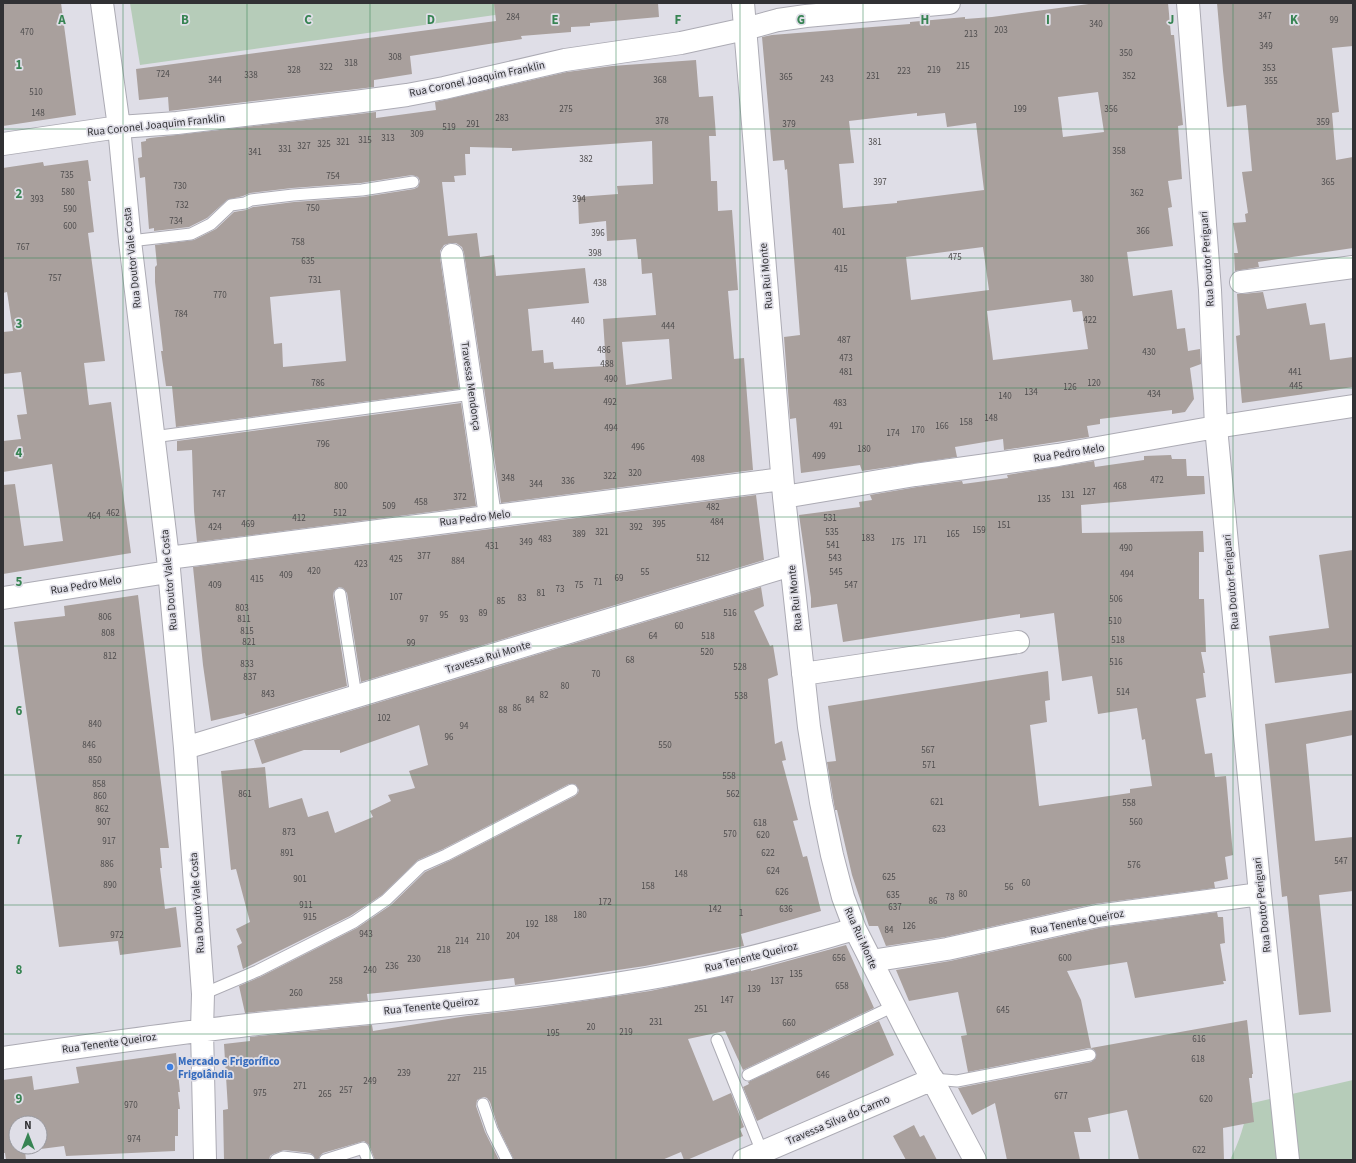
<svg xmlns="http://www.w3.org/2000/svg" width="1356" height="1163" viewBox="0 0 1356 1163" font-family="'Source Sans 3',sans-serif">
	<rect width="100%" height="100%" fill="#dfdee7"/>
	<path fill="#b6ccb9" d="M130,3H500L502,14L140,65Z
		M1353,1080V1160H1230C1239,1142 1245,1124 1248,1104Z"/>
	<path fill="#a9a09d" fill-rule="evenodd" d="M3,3H61L76,115L3,126Z
		M494,3H658L659,17L590,23V26L571,27V32L521,36L522,39L410,56L412,74L374,80V87L169,111L168,97L139,100L136,69L496,21Z
		M1096,3H1168L1171,35H1174L1183,125L1178,126L1182,179L1168,181L1172,207L1168,208L1173,246L1127,252L1133,296L1172,290L1177,329L1185,328L1188,351L1200,349L1201,364L1190,368L1194,399L1185,412L1172,414V410L1100,419V424L1087,426L1089,437L1004,450L1003,439L955,447L957,457L862,471L860,465L801,473L796,418L790,419L784,337L800,335L787,169L785,170L784,160L773,161L762,37L772,35L910,24V22L965,17V19L992,17ZM1098,92L1104,132L1063,137L1058,97ZM917,113V116L945,113L947,127L976,123L984,190L897,201V203L843,208L839,164L854,163L849,121ZM983,247L989,290L911,300L906,257ZM1071,300L1073,312L1082,311L1088,349L993,360L987,311Z
		M1217,3H1352L1353,46L1332,48L1339,112L1332,113L1336,160L1353,157V248L1258,262L1259,267L1235,271L1234,253H1238L1233,223L1246,222L1245,214L1248,213L1242,172L1252,171L1246,105L1227,107L1223,71Z
		M696,60L699,97L713,96L716,136H709L711,181H717L718,211L732,210L738,290L728,291L734,359L744,358L753,470L501,503L464,253L462,247L456,243H451L444,245L440,251V257L459,389L176,427L172,386H166L161,351H163L155,282V267L157,265L155,245L194,240L216,229L234,212L246,210L253,207L294,202L363,197L414,189L418,187L420,181L418,177L412,175L361,183L292,188L250,193L243,196L227,200L207,218L189,227L154,231V228L149,229L145,177L140,178L138,158L142,157L141,142L146,141V139L150,138L376,112V118L436,110L435,102L567,72L612,66ZM652,141L653,184L617,186L618,194L578,197L579,224L606,221L607,241L636,239L638,259H641L642,274L652,273L656,315L603,319L606,366L554,369L553,362L544,363L543,350L532,351L528,309L589,303L585,268L496,276L494,255L480,257L477,233L448,236L442,182H455L454,176L466,175L465,154H470V147L512,148V151ZM340,290L346,361L283,367L282,343L274,344L270,297ZM669,339L672,379L626,385L622,342Z
		M88,160L91,181H88L94,232L88,233L105,361L84,363L89,405L111,402L131,553L3,574V485L15,484L24,546L63,541L52,464L3,472V441L21,439L17,415L27,414L21,372L3,374V332L13,331L7,292L3,293V168L43,162L44,166Z
		M1263,292L1267,309L1306,303L1310,325L1325,323L1330,360L1353,357V387L1242,403L1236,336L1240,335L1237,294H1243Z
		M461,403L476,506L197,542L194,511L192,450L177,451V441Z
		M1171,455L1172,459H1186L1187,476H1204L1205,494L1081,505L1082,533L1203,531L1204,552H1199V599H1204L1206,652H1201L1205,673H1203L1206,697L1196,699L1205,754L1212,753L1215,777L1226,776L1233,855L1225,857L1228,879L1214,882L1215,888L1094,904L945,937L886,946L878,926H869L852,875L837,810H835L827,762L836,761L828,706L1048,671L1050,700L1045,701L1047,722L1030,725L1039,806L1130,793V789L1152,786L1145,739L1142,740L1137,708L1098,714L1092,676L1062,681L1054,613L1020,618V614L843,642L837,604L811,608V598L799,515L860,507L859,502L872,500L870,495L917,487L962,481L963,484L1008,478L1007,475L1094,461L1095,467L1144,460V456Z
		M756,495L764,560L361,682L347,593L343,588L339,587L334,591L333,595L347,686L246,716L245,713L211,721L203,665L193,567Z
		M1353,550V673L1275,683L1269,636L1329,628L1319,555Z
		M761,587L764,606L754,611L770,646L773,645L778,675L768,679L775,744L782,741L786,760L782,761L798,820L793,821L803,857L807,856L821,911L741,934L744,946L645,966L515,985L514,978L387,992L367,994L368,1001L245,1013L239,986L260,977L357,928L391,905L425,872L449,861L575,796L578,793L579,790L575,784H569L443,849L418,860L382,895L350,916L243,969L237,946L242,943L236,929L250,922L236,869L231,870L221,771L265,767L269,808L302,798L308,817L328,811L335,833L373,817L370,811L391,801L388,795L415,788L409,771L428,765L419,725L340,753V750H304L262,764L254,740Z
		M138,595L169,848H160L162,868H160L165,909L176,907L181,947L120,955L118,941L59,947L14,622L65,616L64,606Z
		M1353,710V735L1306,744L1315,841L1353,837V891L1319,895L1331,1012L1299,1015L1287,896L1282,897L1265,724Z
		M1217,912L1218,917H1223L1225,943L1220,944L1226,981H1223L1224,984L1135,998L1127,962L1067,971L1081,1000L1091,1048L1247,1020L1253,1074H1252V1078H1249L1254,1122L1223,1128L1224,1160H1139L1127,1110L1088,1118L1091,1132H1074L1080,1160H1007L995,1103L972,1115L958,1088L1091,1062L1096,1058L1095,1051L1093,1049L1089,1048L968,1072L961,1036L967,1035L958,992L909,1001L896,970L950,961L1099,928Z
		M846,945L874,1008L743,1070L725,1031L688,1039L713,1101L731,1093L744,1127L740,1129L743,1136L687,1160H684L681,1152L662,1160H514L498,1127L490,1102L487,1098L484,1097L477,1100L476,1106L485,1132L499,1160H375L369,1145L364,1141L323,1153L320,1156L318,1160H316L313,1155L310,1153L284,1150L273,1154L270,1156L269,1160H224L223,1110L228,1109L224,1044L250,1041V1037L372,1025L373,1031L467,1016L536,1008L650,991L751,970V971Z
		M879,1021L894,1055L757,1121L743,1087L749,1084L748,1082Z
		M176,1053L180,1092H178L180,1109H178V1136H175V1151L66,1156L64,1146L25,1151L26,1160H6L5,1153H3V1080L32,1076L34,1090L79,1083L76,1067ZM16,1123H40V1147H16Z
		M914,1125L920,1137L924,1135L937,1160H906L893,1136Z"/>
	<g fill="none" stroke-linecap="round" stroke-linejoin="round">
		<defs>
			<path id="lane" d="M130,241L191,234L211,224L231,205L245,203L251,200L293,195L362,190L413,182
				M153,437L472,394
				M340,594L356,696
				M203,994L257,971L354,922L386,900L421,866L446,855L572,790
				M717,1040L762,1152
				M748,1075L894,1006
				M933,1079L957,1081L1090,1055
				M483,1104L492,1130L507,1160
				M276,1160L283,1157L309,1160
				M325,1160L363,1148L368,1160"/>
			<path id="street" d="M102,3L119,127L130,241L168,558L185,748L203,994L202,1030L205,1160
				M743,3L784,497L809,727L821,802L832,855L843,897L855,929L912,1041L975,1160
				M1188,3L1210,290L1216,427L1260,894L1288,1160
				M3,144L119,127L177,123L355,102L407,95L444,88L565,60L681,43L745,29L778,20L806,16L949,3
				M452,255L490,516
				M1241,282L1353,267
				M784,497L915,475L1058,455L1216,427L1353,406
				M168,558L782,479
				M3,598L168,572
				M803,674L1018,642
				M185,748L791,565
				M871,961L947,949L1097,916L1260,894
				M3,1058C85,1046 166,1034 248,1025C400,1009 554,999 704,968C755,958 805,943 855,929
				M744,1160L933,1079"/>
		</defs>
		<use href="#lane" stroke="#acabb4" stroke-width="13"/>
		<use href="#street" stroke="#acabb4" stroke-width="24"/>
		<use href="#lane" stroke="#fff" stroke-width="11"/>
		<use href="#street" stroke="#fff" stroke-width="22"/>
	</g>
	<path fill="none" stroke="#378453" stroke-width="1" stroke-opacity="0.55" d="M123,3V1160M247,3V1160M370,3V1160M493,3V1160M616,3V1160M740,3V1160M863,3V1160M986,3V1160M1109,3V1160M1233,3V1160M3,129H1353M3,258H1353M3,388H1353M3,517H1353M3,646H1353M3,775H1353M3,905H1353M3,1034H1353"/>
	<circle fill="#3f7fe0" stroke="#dfdee7" stroke-width="1.5" cx="170" cy="1067" r="4"/>
	<g text-anchor="middle" dominant-baseline="central" stroke-width="3.5" stroke-linejoin="round" paint-order="stroke">
		<g font-size="9" fill="#4f4d4e">
			<text x="1265" y="16">347</text>
			<text x="513" y="17">284</text>
			<text x="1334" y="20">99</text>
			<text x="1096" y="24">340</text>
			<text x="1001" y="30">203</text>
			<text x="27" y="32">470</text>
			<text x="971" y="34">213</text>
			<text x="1266" y="46">349</text>
			<text x="1126" y="53">350</text>
			<text x="395" y="57">308</text>
			<text x="351" y="63">318</text>
			<text x="963" y="66">215</text>
			<text x="326" y="67">322</text>
			<text x="1269" y="68">353</text>
			<text x="294" y="70">328</text>
			<text x="934" y="70">219</text>
			<text x="904" y="71">223</text>
			<text x="163" y="74">724</text>
			<text x="251" y="75">338</text>
			<text x="873" y="76">231</text>
			<text x="1129" y="76">352</text>
			<text x="786" y="77">365</text>
			<text x="827" y="79">243</text>
			<text x="215" y="80">344</text>
			<text x="660" y="80">368</text>
			<text x="1271" y="81">355</text>
			<text x="36" y="92">510</text>
			<text x="566" y="109">275</text>
			<text x="1020" y="109">199</text>
			<text x="1111" y="109">356</text>
			<text x="38" y="113">148</text>
			<text x="502" y="118">283</text>
			<text x="662" y="121">378</text>
			<text x="1323" y="122">359</text>
			<text x="473" y="124">291</text>
			<text x="789" y="124">379</text>
			<text x="449" y="127">519</text>
			<text x="417" y="134">309</text>
			<text x="388" y="138">313</text>
			<text x="365" y="140">315</text>
			<text x="343" y="142">321</text>
			<text x="875" y="142">381</text>
			<text x="324" y="144">325</text>
			<text x="304" y="146">327</text>
			<text x="285" y="149">331</text>
			<text x="1119" y="151">358</text>
			<text x="255" y="152">341</text>
			<text x="586" y="159">382</text>
			<text x="67" y="175">735</text>
			<text x="333" y="176">754</text>
			<text x="880" y="182">397</text>
			<text x="1328" y="182">365</text>
			<text x="180" y="186">730</text>
			<text x="68" y="192">580</text>
			<text x="1137" y="193">362</text>
			<text x="37" y="199">393</text>
			<text x="579" y="199">394</text>
			<text x="182" y="205">732</text>
			<text x="313" y="208">750</text>
			<text x="70" y="209">590</text>
			<text x="176" y="221">734</text>
			<text x="70" y="226">600</text>
			<text x="1143" y="231">366</text>
			<text x="839" y="232">401</text>
			<text x="598" y="233">396</text>
			<text x="298" y="242">758</text>
			<text x="23" y="247">767</text>
			<text x="595" y="253">398</text>
			<text x="955" y="257">475</text>
			<text x="308" y="261">635</text>
			<text x="841" y="269">415</text>
			<text x="55" y="278">757</text>
			<text x="1087" y="279">380</text>
			<text x="315" y="280">731</text>
			<text x="600" y="283">438</text>
			<text x="220" y="295">770</text>
			<text x="181" y="314">784</text>
			<text x="1090" y="320">422</text>
			<text x="578" y="321">440</text>
			<text x="668" y="326">444</text>
			<text x="844" y="340">487</text>
			<text x="604" y="350">486</text>
			<text x="1149" y="352">430</text>
			<text x="846" y="358">473</text>
			<text x="607" y="364">488</text>
			<text x="846" y="372">481</text>
			<text x="1295" y="372">441</text>
			<text x="611" y="379">490</text>
			<text x="318" y="383">786</text>
			<text x="1094" y="383">120</text>
			<text x="1296" y="386">445</text>
			<text x="1070" y="387">126</text>
			<text x="1031" y="392">134</text>
			<text x="1154" y="394">434</text>
			<text x="1005" y="396">140</text>
			<text x="610" y="402">492</text>
			<text x="840" y="403">483</text>
			<text x="991" y="418">148</text>
			<text x="966" y="422">158</text>
			<text x="836" y="426">491</text>
			<text x="942" y="426">166</text>
			<text x="611" y="428">494</text>
			<text x="918" y="430">170</text>
			<text x="893" y="433">174</text>
			<text x="323" y="444">796</text>
			<text x="638" y="447">496</text>
			<text x="864" y="449">180</text>
			<text x="819" y="456">499</text>
			<text x="698" y="459">498</text>
			<text x="635" y="473">320</text>
			<text x="610" y="476">322</text>
			<text x="508" y="478">348</text>
			<text x="1157" y="480">472</text>
			<text x="568" y="481">336</text>
			<text x="536" y="484">344</text>
			<text x="341" y="486">800</text>
			<text x="1120" y="486">468</text>
			<text x="1089" y="492">127</text>
			<text x="219" y="494">747</text>
			<text x="1068" y="495">131</text>
			<text x="460" y="497">372</text>
			<text x="1044" y="499">135</text>
			<text x="421" y="502">458</text>
			<text x="389" y="506">509</text>
			<text x="713" y="507">482</text>
			<text x="113" y="513">462</text>
			<text x="340" y="513">512</text>
			<text x="94" y="516">464</text>
			<text x="299" y="518">412</text>
			<text x="830" y="518">531</text>
			<text x="717" y="522">484</text>
			<text x="248" y="524">469</text>
			<text x="659" y="524">395</text>
			<text x="1004" y="525">151</text>
			<text x="215" y="527">424</text>
			<text x="636" y="527">392</text>
			<text x="979" y="530">159</text>
			<text x="602" y="532">321</text>
			<text x="832" y="532">535</text>
			<text x="579" y="534">389</text>
			<text x="953" y="534">165</text>
			<text x="868" y="538">183</text>
			<text x="545" y="539">483</text>
			<text x="920" y="540">171</text>
			<text x="526" y="542">349</text>
			<text x="898" y="542">175</text>
			<text x="833" y="545">541</text>
			<text x="492" y="546">431</text>
			<text x="1126" y="548">490</text>
			<text x="424" y="556">377</text>
			<text x="703" y="558">512</text>
			<text x="835" y="558">543</text>
			<text x="396" y="559">425</text>
			<text x="458" y="561">884</text>
			<text x="361" y="564">423</text>
			<text x="314" y="571">420</text>
			<text x="645" y="572">55</text>
			<text x="836" y="572">545</text>
			<text x="1127" y="574">494</text>
			<text x="286" y="575">409</text>
			<text x="619" y="578">69</text>
			<text x="257" y="579">415</text>
			<text x="598" y="582">71</text>
			<text x="215" y="585">409</text>
			<text x="579" y="585">75</text>
			<text x="851" y="585">547</text>
			<text x="560" y="589">73</text>
			<text x="541" y="593">81</text>
			<text x="396" y="597">107</text>
			<text x="522" y="598">83</text>
			<text x="1116" y="599">506</text>
			<text x="501" y="601">85</text>
			<text x="242" y="608">803</text>
			<text x="483" y="613">89</text>
			<text x="730" y="613">516</text>
			<text x="444" y="615">95</text>
			<text x="105" y="617">806</text>
			<text x="244" y="619">811</text>
			<text x="424" y="619">97</text>
			<text x="464" y="619">93</text>
			<text x="1115" y="621">510</text>
			<text x="679" y="626">60</text>
			<text x="247" y="631">815</text>
			<text x="108" y="633">808</text>
			<text x="653" y="636">64</text>
			<text x="708" y="636">518</text>
			<text x="1118" y="640">518</text>
			<text x="249" y="642">821</text>
			<text x="411" y="643">99</text>
			<text x="707" y="652">520</text>
			<text x="110" y="656">812</text>
			<text x="630" y="660">68</text>
			<text x="1116" y="662">516</text>
			<text x="247" y="664">833</text>
			<text x="740" y="667">528</text>
			<text x="596" y="674">70</text>
			<text x="250" y="677">837</text>
			<text x="565" y="686">80</text>
			<text x="1123" y="692">514</text>
			<text x="268" y="694">843</text>
			<text x="544" y="695">82</text>
			<text x="741" y="696">538</text>
			<text x="530" y="700">84</text>
			<text x="517" y="708">86</text>
			<text x="503" y="710">88</text>
			<text x="384" y="718">102</text>
			<text x="95" y="724">840</text>
			<text x="464" y="726">94</text>
			<text x="449" y="737">96</text>
			<text x="89" y="745">846</text>
			<text x="665" y="745">550</text>
			<text x="928" y="750">567</text>
			<text x="95" y="760">850</text>
			<text x="929" y="765">571</text>
			<text x="729" y="776">558</text>
			<text x="99" y="784">858</text>
			<text x="245" y="794">861</text>
			<text x="733" y="794">562</text>
			<text x="100" y="796">860</text>
			<text x="937" y="802">621</text>
			<text x="1129" y="803">558</text>
			<text x="102" y="809">862</text>
			<text x="104" y="822">907</text>
			<text x="1136" y="822">560</text>
			<text x="760" y="823">618</text>
			<text x="939" y="829">623</text>
			<text x="289" y="832">873</text>
			<text x="730" y="834">570</text>
			<text x="763" y="835">620</text>
			<text x="109" y="841">917</text>
			<text x="287" y="853">891</text>
			<text x="768" y="853">622</text>
			<text x="1341" y="861">547</text>
			<text x="107" y="864">886</text>
			<text x="1134" y="865">576</text>
			<text x="773" y="871">624</text>
			<text x="681" y="874">148</text>
			<text x="889" y="877">625</text>
			<text x="300" y="879">901</text>
			<text x="1026" y="883">60</text>
			<text x="110" y="885">890</text>
			<text x="648" y="886">158</text>
			<text x="1009" y="887">56</text>
			<text x="782" y="892">626</text>
			<text x="963" y="894">80</text>
			<text x="893" y="895">635</text>
			<text x="950" y="897">78</text>
			<text x="933" y="901">86</text>
			<text x="605" y="902">172</text>
			<text x="306" y="905">911</text>
			<text x="895" y="907">637</text>
			<text x="715" y="909">142</text>
			<text x="786" y="909">636</text>
			<text x="741" y="913">1</text>
			<text x="580" y="915">180</text>
			<text x="310" y="917">915</text>
			<text x="551" y="919">188</text>
			<text x="532" y="924">192</text>
			<text x="909" y="926">126</text>
			<text x="889" y="930">84</text>
			<text x="366" y="934">943</text>
			<text x="117" y="935">972</text>
			<text x="513" y="936">204</text>
			<text x="483" y="937">210</text>
			<text x="462" y="941">214</text>
			<text x="444" y="950">218</text>
			<text x="839" y="958">656</text>
			<text x="1065" y="958">600</text>
			<text x="414" y="959">230</text>
			<text x="392" y="966">236</text>
			<text x="370" y="970">240</text>
			<text x="796" y="974">135</text>
			<text x="336" y="981">258</text>
			<text x="777" y="981">137</text>
			<text x="842" y="986">658</text>
			<text x="754" y="989">139</text>
			<text x="296" y="993">260</text>
			<text x="727" y="1000">147</text>
			<text x="701" y="1009">251</text>
			<text x="1003" y="1010">645</text>
			<text x="656" y="1022">231</text>
			<text x="789" y="1023">660</text>
			<text x="591" y="1027">20</text>
			<text x="626" y="1032">219</text>
			<text x="553" y="1033">195</text>
			<text x="1199" y="1039">616</text>
			<text x="1198" y="1059">618</text>
			<text x="480" y="1071">215</text>
			<text x="404" y="1073">239</text>
			<text x="823" y="1075">646</text>
			<text x="454" y="1078">227</text>
			<text x="370" y="1081">249</text>
			<text x="300" y="1086">271</text>
			<text x="346" y="1090">257</text>
			<text x="260" y="1093">975</text>
			<text x="325" y="1094">265</text>
			<text x="1061" y="1096">677</text>
			<text x="1206" y="1099">620</text>
			<text x="131" y="1105">970</text>
			<text x="134" y="1139">974</text>
			<text x="1199" y="1150">622</text>
		</g>
		<g font-size="11" fill="#313134" stroke="#dfdee7">
			<text transform="translate(477 79) rotate(-12)">Rua Coronel Joaquim Franklin</text>
			<text transform="translate(156 125) rotate(-6)">Rua Coronel Joaquim Franklin</text>
			<text transform="translate(132 258) rotate(-96)">Rua Doutor Vale Costa</text>
			<text transform="translate(1207 259) rotate(-94)">Rua Doutor Periguari</text>
			<text transform="translate(766 276) rotate(-95)">Rua Rui Monte</text>
			<text transform="translate(471 386) rotate(82)">Travessa Mendonça</text>
			<text transform="translate(1069 453) rotate(-9)">Rua Pedro Melo</text>
			<text transform="translate(475 518) rotate(-7)">Rua Pedro Melo</text>
			<text transform="translate(169 580) rotate(-95)">Rua Doutor Vale Costa</text>
			<text transform="translate(1231 582) rotate(-95)">Rua Doutor Periguari</text>
			<text transform="translate(86 585) rotate(-9)">Rua Pedro Melo</text>
			<text transform="translate(795 598) rotate(-96)">Rua Rui Monte</text>
			<text transform="translate(488 657) rotate(-17)">Travessa Rui Monte</text>
			<text transform="translate(197 903) rotate(-94)">Rua Doutor Vale Costa</text>
			<text transform="translate(1262 905) rotate(-96)">Rua Doutor Periguari</text>
			<text transform="translate(1077 922) rotate(-11)">Rua Tenente Queiroz</text>
			<text transform="translate(861 938) rotate(66)">Rua Rui Monte</text>
			<text transform="translate(751 957) rotate(-14)">Rua Tenente Queiroz</text>
			<text transform="translate(431 1006) rotate(-6)">Rua Tenente Queiroz</text>
			<text transform="translate(109 1043) rotate(-8)">Rua Tenente Queiroz</text>
			<text transform="translate(838 1120) rotate(-23)">Travessa Silva do Carmo</text>
		</g>
		<g font-size="11" font-weight="bold" fill="#366cbe" stroke="#dfdee7" text-anchor="start">
			<text x="178" y="1061">Mercado e Frigorífico<tspan x="178" dy="13">Frigolândia</tspan></text>
		</g>
	</g>
	<g font-size="13" text-anchor="middle" font-weight="bold" fill="#378453" stroke="#dfdee7" stroke-width="3.5" stroke-linejoin="round" paint-order="stroke">
		<text x="62" y="24">A</text>
		<text x="185" y="24">B</text>
		<text x="308" y="24">C</text>
		<text x="431" y="24">D</text>
		<text x="555" y="24">E</text>
		<text x="678" y="24">F</text>
		<text x="801" y="24">G</text>
		<text x="925" y="24">H</text>
		<text x="1048" y="24">I</text>
		<text x="1171" y="24">J</text>
		<text x="1294" y="24">K</text>
		<text x="19" y="69">1</text>
		<text x="19" y="198">2</text>
		<text x="19" y="328">3</text>
		<text x="19" y="457">4</text>
		<text x="19" y="586">5</text>
		<text x="19" y="715">6</text>
		<text x="19" y="844">7</text>
		<text x="19" y="974">8</text>
		<text x="19" y="1103">9</text>
	</g>
	<rect width="1356" height="1163" fill="none" stroke="#313134" stroke-width="8"/>
	<g transform="translate(28 1135)"><circle r="19" fill="#dfdee7" stroke="#99999f"/>
	<path d="M0-3L7 15L0 10L-7 15Z" fill="#378453"/>
	<text y="-6" font-size="11" font-weight="bold" text-anchor="middle" fill="#313134">N</text>
	</g>
</svg>
